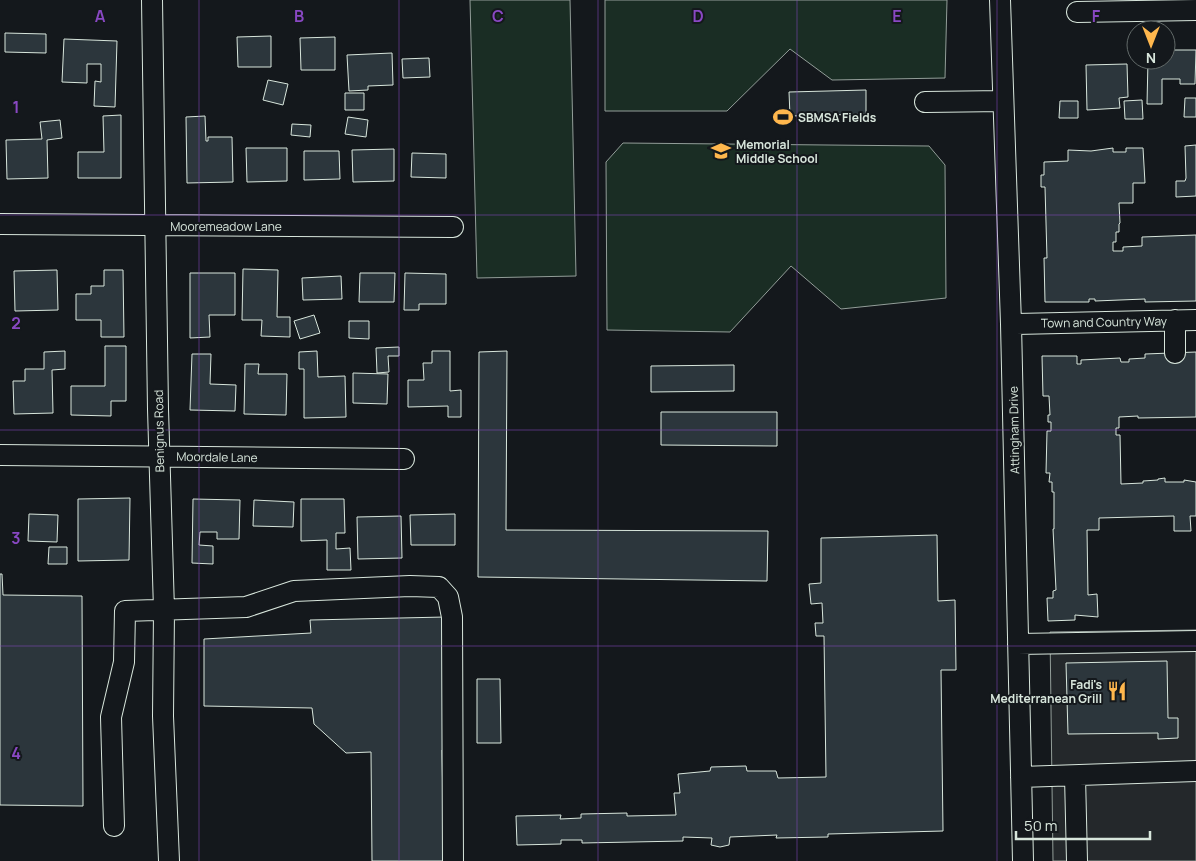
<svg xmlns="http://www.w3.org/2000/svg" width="1196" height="861" viewBox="0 0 1196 861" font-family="Manrope,sans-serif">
	<rect width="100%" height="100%" fill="#14181c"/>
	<path fill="#1a2d24" stroke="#939e99" d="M470,0H570L576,276L477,278Z
		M605,0H947L945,78L832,80L790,49L727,111H605Z
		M623,143L929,146L945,165L946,298L841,309L791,266L730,332L607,330L606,162Z"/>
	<path fill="#24282b" stroke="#939e99" d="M1196,630V861H1053L1050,632Z"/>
	<path fill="#2c363c" stroke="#d8e6dc" d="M5,33L46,34V53L5,52Z
		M271,36V67H238L237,37Z
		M335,37V70H301L300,38Z
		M64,39L117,41L115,107L94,106L95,81L101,82V64H87V83L62,82Z
		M1166,50H1196L1195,84H1180V79H1162V104H1147L1148,60H1166Z
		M392,53L393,85L368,86V90L349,91L347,55Z
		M429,58L430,77L403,78L402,59Z
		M1127,64L1128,97L1119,98L1120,108L1087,110L1086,65Z
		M268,80L288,84L283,105L263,100Z
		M866,90V114L790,116L789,92Z
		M345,93H364V110H345Z
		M1185,98H1196V117H1184Z
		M1142,100L1143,119H1125L1124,101Z
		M1060,101H1078V118H1059Z
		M121,115V178H78V152H104L103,116Z
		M205,116L206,141H208V137H232L233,182L187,183L186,117Z
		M348,117L368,120L366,137L345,134Z
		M60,120L62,138L47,140L48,178L7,179L6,140L42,139L40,122Z
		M292,124L311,125L310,137L291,135Z
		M1196,145V196L1176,197V181H1185L1186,178L1185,146Z
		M246,148H287V181L247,182Z
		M1113,148V152H1126V148H1143L1145,183H1133V203H1119L1120,223L1119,224V232H1116V242H1113V251H1123V247L1142,246V237L1196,235V301L1145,302V299L1095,301V299H1089V302H1045L1044,258H1047L1045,187H1041V175H1044V162L1068,161V150L1091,151Z
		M394,149V181L353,182L352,150Z
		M304,151H339L340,179L304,180Z
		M412,153L446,154V178L411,177Z
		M243,269L278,270L277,317H290V337L261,336L262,320H242Z
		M57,270L58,310L15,311L14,271Z
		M104,270H123L124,337H101V320H76V294H91V286H104Z
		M190,273H235V315H209L210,337L190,338Z
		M360,273H395L394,302H359Z
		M405,273L446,274V304H419V310H404Z
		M341,276L342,299L303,300L302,278Z
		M314,315L320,333L300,339L294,321Z
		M349,321H369V339L349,338Z
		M105,346H126V401H111V416L71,415V386H105Z
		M399,347V356H388L389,372L377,373L376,348Z
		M65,351V369L52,370L53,413L14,414L13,381H25V369H44V352Z
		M317,351L318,377L345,376L346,417L304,418V369H299V352Z
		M432,351H450V391L461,390V417H448V406L408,407V380H424L423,363H432Z
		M507,351L506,530L768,531L767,581L478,577L479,352Z
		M1196,352V417L1138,418V416L1119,417V428H1116V435H1120L1121,484L1143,483V481L1158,480V479L1165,478V482H1184V480L1196,482V516H1190L1191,531H1174V516L1099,518V530H1087L1088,595L1097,594L1098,617L1075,615V620L1048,621L1047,598H1053V591L1056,590L1053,529H1054V492H1052V482H1049L1050,473H1046L1047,431H1051V422H1048V415H1050L1049,396H1043L1042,356H1077V364H1081V360L1120,358L1121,362H1129V359L1145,358V354Z
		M192,354H211L210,384L236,385L235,411L190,410Z
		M245,364H259L258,374H287L286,415L244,414Z
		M734,365V391L651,392V366Z
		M353,373L388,374L387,404L353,403Z
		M661,412H777V446L661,445Z
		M130,498L129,560L78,561V499Z
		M193,499L240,500L239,539H217V532H200L199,545L213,546V564L192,563Z
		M301,499H344L345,533H336V549L350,548L351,570H327V540L301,541Z
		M254,500L294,502L293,527L253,526Z
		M29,514L58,515L57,542L28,541Z
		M455,514V545H411L410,515Z
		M401,516L402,558L358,559L357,517Z
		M937,535L938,601L955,600L956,670H941L943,831L828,834V837L776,838L777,835L730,837L729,845L720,847L711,845L712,838L683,837V841L582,843V840H561V844L517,845L516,816L561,815L560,819L581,818V814L627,813V816L676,815L674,793H680L678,774L710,771L711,767L746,766L747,771H776L778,778L826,777L824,636H816L815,623H823L822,603L811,604L809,584L821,583V538Z
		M49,547H67V564H48Z
		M0,574H2L3,595L82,596L83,806L0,805Z
		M445,617L447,748L442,750L444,861H372L371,752L346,753L314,724L312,708L204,706V639L311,633L310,620Z
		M1167,661L1168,718H1178V738L1158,739V733L1068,734L1066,663Z
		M477,679H500L501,743H477Z"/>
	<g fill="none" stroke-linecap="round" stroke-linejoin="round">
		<defs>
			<path id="minor" d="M152,0L158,409L164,610L163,716L169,861
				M1000,0L1011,324L1023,861
				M1077,12L1196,10
				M925,102L1003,101
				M0,224L453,227
				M1175,320V353
				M1011,324L1196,320
				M0,455L404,459
				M1018,644L1196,641
				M1075,776L1077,861
				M1021,777L1196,771
				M114,826L111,717L124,662L125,611L246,607L294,591L410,586L439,587L448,597L452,617L453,861"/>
		</defs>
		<use href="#minor" stroke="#d8e6dc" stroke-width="22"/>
		<use href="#minor" stroke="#14181c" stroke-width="20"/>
	</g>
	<path fill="none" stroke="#8948c3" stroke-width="1" stroke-opacity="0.55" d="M199,0V861M399,0V861M598,0V861M797,0V861M997,0V861M0,215H1196M0,430H1196M0,646H1196"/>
	<defs>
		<symbol id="stadium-bare" viewBox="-9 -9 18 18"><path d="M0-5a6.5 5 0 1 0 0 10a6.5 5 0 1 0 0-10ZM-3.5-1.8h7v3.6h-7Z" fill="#ffb74d" stroke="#14181c" stroke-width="2.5" paint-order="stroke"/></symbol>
		<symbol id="school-bare" viewBox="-9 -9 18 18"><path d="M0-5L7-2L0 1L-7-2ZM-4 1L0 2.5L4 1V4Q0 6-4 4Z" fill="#ffb74d" stroke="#14181c" stroke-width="2.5" paint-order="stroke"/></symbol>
		<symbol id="restaurant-bare" viewBox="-9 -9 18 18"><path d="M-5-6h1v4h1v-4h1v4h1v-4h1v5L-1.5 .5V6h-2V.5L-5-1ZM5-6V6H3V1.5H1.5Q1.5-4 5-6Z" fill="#ffb74d" stroke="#14181c" stroke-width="2.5" paint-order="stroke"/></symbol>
	</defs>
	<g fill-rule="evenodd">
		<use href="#stadium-bare" x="769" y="103" width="28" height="28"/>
		<use href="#school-bare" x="707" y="137" width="28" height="28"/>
		<use href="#restaurant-bare" x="1103" y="677" width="28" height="28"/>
	</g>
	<g text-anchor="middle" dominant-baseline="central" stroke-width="4" stroke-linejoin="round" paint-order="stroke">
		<g font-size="12" font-weight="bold" fill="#d8e6dc" stroke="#14181c" text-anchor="start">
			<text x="798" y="117">SBMSA Fields</text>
			<text x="736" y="144">Memorial<tspan x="736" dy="14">Middle School</tspan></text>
			<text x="1102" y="684" text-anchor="end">Fadi's<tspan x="1102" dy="14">Mediterranean Grill</tspan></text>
		</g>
		<g font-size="12" fill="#d8e6dc" stroke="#14181c">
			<text x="226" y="226">Mooremeadow Lane</text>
			<text transform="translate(1104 322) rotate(-1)">Town and Country Way</text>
			<text transform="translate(1014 430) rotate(-91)">Attingham Drive</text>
			<text transform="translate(159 431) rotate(-91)">Benignus Road</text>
			<text transform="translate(217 457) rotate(1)">Moordale Lane</text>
		</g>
	</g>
	<g font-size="16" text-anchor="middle" font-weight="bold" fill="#8948c3" stroke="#14181c" stroke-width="4" stroke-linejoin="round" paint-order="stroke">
		<text x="100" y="22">A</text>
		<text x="299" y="22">B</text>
		<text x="498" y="22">C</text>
		<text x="698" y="22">D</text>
		<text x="897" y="22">E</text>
		<text x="1096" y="22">F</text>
		<text x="16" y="113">1</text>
		<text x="16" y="329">2</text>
		<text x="16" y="544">3</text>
		<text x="16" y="759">4</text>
	</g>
	<g transform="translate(1151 45) rotate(180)"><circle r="24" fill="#14181c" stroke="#626a69"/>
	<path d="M0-4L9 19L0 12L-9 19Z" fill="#ffb74d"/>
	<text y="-8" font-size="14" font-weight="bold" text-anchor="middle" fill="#d8e6dc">N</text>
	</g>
	<path d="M1016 831v8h134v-8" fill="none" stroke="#d8e6dc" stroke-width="2.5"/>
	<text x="1024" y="831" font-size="15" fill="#d8e6dc" stroke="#14181c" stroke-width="4" paint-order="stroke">50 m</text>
</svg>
